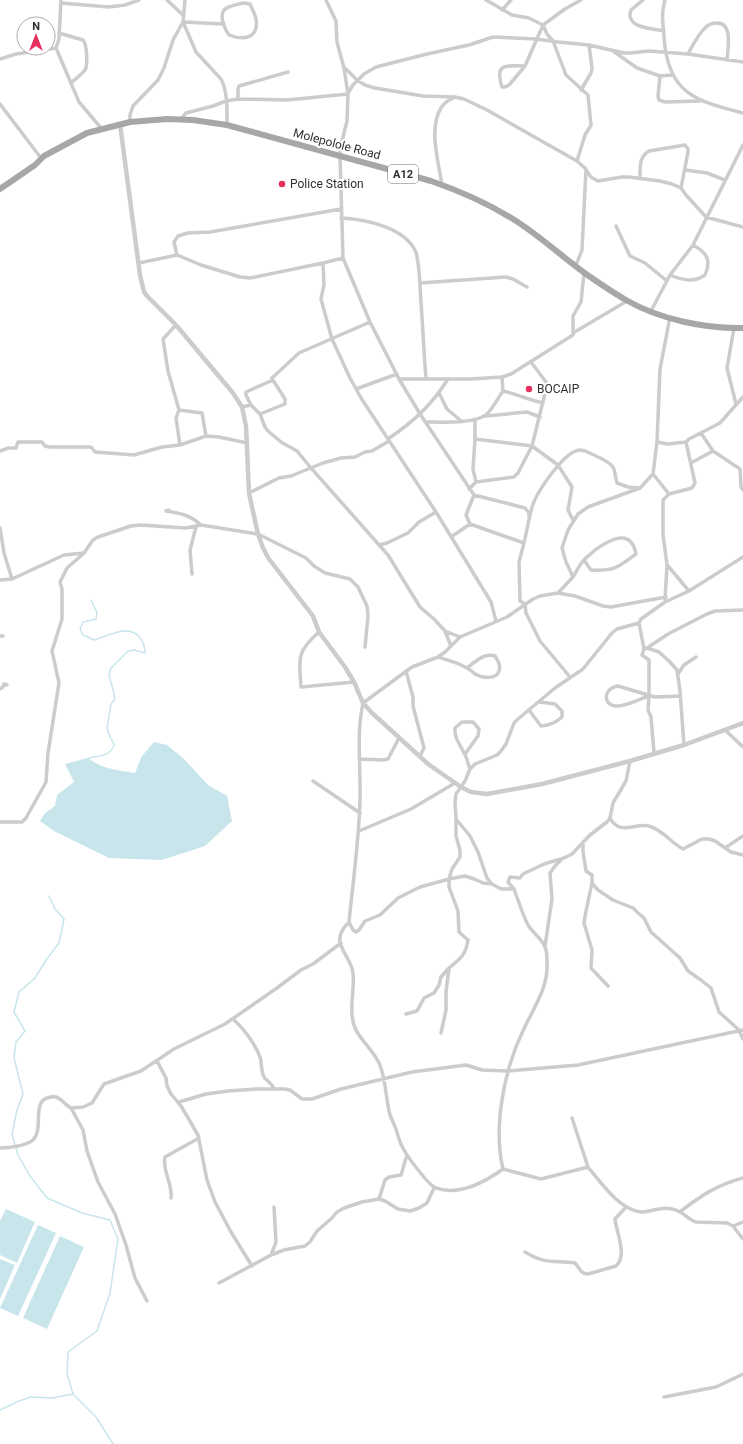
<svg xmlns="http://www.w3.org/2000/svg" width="743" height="1444" viewBox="0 0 743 1444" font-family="Roboto,sans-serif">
	<rect width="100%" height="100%" fill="#fff"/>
	<path fill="#c8e5ec" d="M154,742L167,745L184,759L208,785L227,796L232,821L205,846L162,860L109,858L54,831L40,821L45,813L55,806L57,795L74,782L65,764L88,758C102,769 117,770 135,773L142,756Z
		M6,1209L35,1222L17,1263L0,1255V1221Z
		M38,1225L56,1233L18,1316L0,1308Z
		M60,1236L84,1247L47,1329L23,1318Z
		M0,1259L15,1265L0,1299Z"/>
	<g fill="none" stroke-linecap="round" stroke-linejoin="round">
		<path stroke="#c8e5ec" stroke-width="1.5" d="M88,758C98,756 112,756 114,744L110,737L107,728L111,704L115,699L114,693L109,675L111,668L128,651L134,650L145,653C145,647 144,643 140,638C130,623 108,636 94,640L83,635L80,629L83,622L96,619L97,613L91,600
			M49,896L55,909L64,919L59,943L46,960L35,978L19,992L14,1012L25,1031L16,1042L14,1058L23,1094L17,1110L12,1134L18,1155L30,1176L47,1198L82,1213L110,1220L118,1239L110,1293L97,1331L68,1352L67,1374L73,1394L96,1417L113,1444
			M0,1410L19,1401L31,1397L52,1398L73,1394"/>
		<path stroke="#ccc" stroke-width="3.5" d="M61,0L59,39L56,48L79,102L102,129
			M167,0L183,15
			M326,0L336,21L337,42L344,68L348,94L347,121L341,145L340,156L343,258L370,322L399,379L420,414L474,495L466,515L470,524L524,543L519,562L520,601L525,604L526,613L540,641L570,677
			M486,0L512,15L529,18L543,25L547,34L553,41L566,75L588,95L591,125L585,135L577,161
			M643,0L631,10C630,13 629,16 631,19C634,28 655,29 664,31
			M665,0C661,12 663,24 664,36C667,93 695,101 743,113
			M61,3L109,7L125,5L139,0
			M243,3L250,4C252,9 255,14 256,19C259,38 244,41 229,35C225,30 219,16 224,10C228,6 238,4 243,3Z
			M502,10L511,0
			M224,24L183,22L196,52L221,79C228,92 227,111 227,125
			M59,33L83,40C87,44 88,65 85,70C81,75 75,79 71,83
			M613,51L637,68L660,76
			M688,54C693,45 698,34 706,27C709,24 713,23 717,23C733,22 728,50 727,60
			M0,59L16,54L56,48
			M525,66C507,66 494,62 502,87H505L509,85L525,66L543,25L565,9L581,0
			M345,68L357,80L365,85L375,88L423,96L455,97L464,99L487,110L577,161L586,169L582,250L576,265
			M672,75L660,76L658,96L659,100L665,102L700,101
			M581,90L591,73L592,68L589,45
			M348,93L353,85L364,74L376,67L427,54L469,45L493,37L536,39L558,42L589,45L624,53H630L649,51L688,54L743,62
			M238,99V89L239,86L288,72
			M0,104L41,158
			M181,119L186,113L213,106L226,101L238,99L287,100L348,94
			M130,122V115L133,106L158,80L164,68L173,40L183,22L185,0
			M586,170L591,177L598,181L622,177H629L660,181L672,184L681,188L686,195L706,217L743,227
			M686,170L707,173L725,180
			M640,178C640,167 639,157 649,151L685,145L688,149V152L681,188
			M442,185C439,163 428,129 441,108C443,104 449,100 453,98
			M341,218C363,219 397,226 411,244C414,248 417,253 417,257C420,272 420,288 421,303C423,329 424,354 426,379
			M616,226L630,256L645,263L667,281
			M177,255L174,242L178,236L188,233L210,232L341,209
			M139,263L177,255L201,265L240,277L250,278L323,263L343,258
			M323,263L324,285L321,299L332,339L350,378L361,398L436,512L491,602L496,621
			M670,275C682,280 694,283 705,275C712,260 706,252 693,245
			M420,283L506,277L513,279L527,287
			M651,311L670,275L693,245L743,145
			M176,325L163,339L168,371L179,410L176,418L180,445
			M734,328L727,368L736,404
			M573,333V316L581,302L584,273
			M502,377L503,391C517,394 529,400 543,403
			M399,379H471L502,377L511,374L573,335V333L627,301
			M356,389L397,374
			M439,393L447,409L460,420
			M251,405L246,395V392L273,380L272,378L299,353L370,322
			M242,407L251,405L260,414L265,427L268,431L281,442L297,451L311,468L388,555L420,607L434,619L445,631L460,637
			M179,410L202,413L206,436
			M260,414L285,404V399L273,380
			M486,416L527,412L540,417
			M475,420V439L473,469L476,482
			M425,422C440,422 476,424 487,414C493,408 498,398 503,391
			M388,439C414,421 431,406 448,379
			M475,439L532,446L558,465L572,487L568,510L573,520
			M657,442L668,444L686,442L689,439L720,423L743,397
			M0,451L8,448H16L18,442H42L45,446L49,447H91L95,452L134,455L162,447L180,445L206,436L219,437L247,443
			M713,451L740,469L741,487L743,490
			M691,463L713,451L701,433
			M469,489L476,482L514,477L518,473L532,446L547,385L546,382L531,362
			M249,493L279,478L291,476L323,463L341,458L355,457L365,452L372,451L389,441
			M669,494L692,488L695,483L686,442
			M474,495L525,508L529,513V517
			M169,510L166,511C180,513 190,515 201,525
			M0,528L4,553L12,579
			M451,537L470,524
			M524,543C527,530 529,517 533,504C538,491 564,451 580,450C585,450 589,453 594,455C600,458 608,461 612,466C616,470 615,478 617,483L628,487L640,488
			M379,545L387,543L408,533L419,522L436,512
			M668,566L689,591
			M192,574L190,550L196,527
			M573,577C576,572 579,566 583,561C586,557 591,554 595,550C609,540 631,527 636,554C617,568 615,571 591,570L584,560
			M0,580L12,579L64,555L84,553L93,540L98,537L131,526L140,525L186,528L201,525L258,534L306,558L314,566L325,573L350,579L358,587L367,606L368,616L365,647
			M558,593L573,577L566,562L562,548L568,530L578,514L588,507L640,488L653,474
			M665,599L667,565L663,534V500L669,494L653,474L657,442L660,369L670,317
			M639,623L644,649L642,655L649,660V696L648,710L651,717L654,753
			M445,631L451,646
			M319,632C296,652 299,659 301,687L354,682
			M0,636H3
			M647,648L668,634L707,614L715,611L743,610
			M644,649L647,648L659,652L669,661L677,670L680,691L684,745
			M438,657C448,660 459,663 467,668C470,669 472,672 475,674C482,678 496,680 499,671C501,665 498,661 495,656C484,653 476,661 467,668
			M406,671L413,697V706L424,748L420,756
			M678,674L684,665L696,657
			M0,689L3,687L4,684L7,685
			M649,696C639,699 626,707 615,706C603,705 603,688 618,686L655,697L680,696
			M529,710L541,726C548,726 557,722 562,717V711L555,704L539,702
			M725,730L743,747
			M465,754L478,736L479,729L473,722H462L455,728C454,738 460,744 464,753C467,757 468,764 470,769
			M359,759L383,760L388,759L399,738
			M313,781L360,813
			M610,818C620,836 633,823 649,826C663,830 671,843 683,849L702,839H709L715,841L731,852L743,855
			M0,822H22L26,818L46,782L48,753L59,683L52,651L62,619V589L60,582L67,568L83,554
			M359,831L411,809L455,783
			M583,842V852L586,871L592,875V883L598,890L613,900L633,908L637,912L644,918L651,932L680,958L688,971L701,980L711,988L719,1012L739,1030L743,1039
			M725,848L743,836
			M592,883L585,916L584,923L592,950L591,968L608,986
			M492,884L483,883L474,879L465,876L449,879L420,887L398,898L380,915L365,921L359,930L356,932L353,930L349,922C353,881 359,841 360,800C361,767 356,735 363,703L412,667L438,657L445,652L460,637L507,617L533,599L540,596L558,593L575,596L603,606L611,607L666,597
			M514,889L508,882L510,877L520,878L523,874L544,864L564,858L572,854L590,835L607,822L610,818L613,803L626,781L630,761
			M349,922C327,943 351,954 353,973C355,990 348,1011 355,1028C361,1042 377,1053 381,1068C386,1083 386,1100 390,1115C392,1120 394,1124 396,1129C398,1135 399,1141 402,1146C405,1154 429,1186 436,1188C459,1196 485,1182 503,1169L541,1179L588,1167C601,1183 620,1210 641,1212C652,1212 661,1206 672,1209C684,1211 686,1219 696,1222L727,1223L733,1226L743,1239
			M545,946L552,899L550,873L555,866L562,859
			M406,1014L417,1011L424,998L434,993L439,985L441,977L448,969
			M233,1019C244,1029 254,1042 260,1057C262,1063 261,1069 263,1075C265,1081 271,1081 274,1089
			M441,1033L446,1010V992L449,968C460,959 466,955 468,940L459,932L458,911L449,887V879L452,869L460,857V850L456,836V819
			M157,1061L166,1078L167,1086L171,1094L181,1106L198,1135L207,1180L215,1202L231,1232L252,1266
			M179,1102L206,1094L228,1091L256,1089H285L290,1090L302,1099H312L341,1089L412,1072L466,1065L482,1070L507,1071L578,1065L743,1030
			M71,1108L83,1130L87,1151L98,1182L115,1214L126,1245L135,1278L147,1301
			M572,1118L588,1167
			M0,1148C9,1148 26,1146 33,1140C44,1129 32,1103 47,1098C50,1097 53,1096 56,1097C62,1099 65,1105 71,1108L83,1107L92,1103L104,1084L141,1071L174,1049L225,1024L277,988L301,970L313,964L341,943
			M503,1169C493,1128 504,1071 522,1033C532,1010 549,988 547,962C547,958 547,951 545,947C542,938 531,932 527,923C522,912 518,900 514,889H501L492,884L487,878L478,852L470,836L456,819L455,803L456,794L465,781L470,769L475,764L497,755L501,751L506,744L514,723L518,719L555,688L583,669L612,633L617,629L639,623L641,619L665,602L689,591L743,557
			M171,1198C173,1184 162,1171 165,1157L199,1138
			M379,1199L385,1180L389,1177L401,1175L407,1155
			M681,1211C702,1195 717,1185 743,1178
			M733,1226L743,1222
			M525,1252C546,1265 554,1260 575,1263C580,1268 580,1274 588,1274L616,1266C628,1255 616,1232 615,1219L626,1207
			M271,1255L276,1242L274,1207
			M219,1283L271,1255L284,1250L305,1246L310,1242L317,1231L332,1218L337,1212L344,1208L362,1202L379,1199L385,1201L398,1209L410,1211L419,1208L427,1203L434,1188
			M664,1397L716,1387L743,1374"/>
		<path stroke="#ccc" stroke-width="4.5" d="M120,124L140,275L144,292L148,297L176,325L233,393L242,407L246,426L249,493L252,507L258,534L263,548L269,559L313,616L319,632L345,667L354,682L363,703L372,713L428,764L461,787L471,792L487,794L542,784L630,761L684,745L743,723"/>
		<path stroke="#a7a7a7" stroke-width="6" d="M0,189L35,165L44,156L87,133L130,122L167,119L193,120L227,125L431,181C460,191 487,203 513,219C539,235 561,256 586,274C599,283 612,292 626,300C659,319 705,329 743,328"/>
	</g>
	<g fill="#e72f5e" stroke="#fff" stroke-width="1.5">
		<circle cx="282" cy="184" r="4"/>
		<circle cx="529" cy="389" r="4"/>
	</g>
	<g text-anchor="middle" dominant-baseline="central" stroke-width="4" stroke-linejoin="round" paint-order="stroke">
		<rect fill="#fff" stroke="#6d6d6d" stroke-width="1" x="388" y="165" width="30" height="18" rx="3"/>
		<g font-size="11" font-weight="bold" fill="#2f2f2f">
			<text x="403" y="174">A12</text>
		</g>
		<g font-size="12" fill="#2f2f2f" stroke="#fff">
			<text transform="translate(337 144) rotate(15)">Molepolole Road</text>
		</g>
		<g font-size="12" fill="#2f2f2f" stroke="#fff" text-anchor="start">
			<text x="290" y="184">Police Station</text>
			<text x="537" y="389">BOCAIP</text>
		</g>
	</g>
	<g transform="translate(36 36)"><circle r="19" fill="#ffffff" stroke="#acacac"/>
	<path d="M0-3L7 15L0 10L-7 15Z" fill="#e72f5e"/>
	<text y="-6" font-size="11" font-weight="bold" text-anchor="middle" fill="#2f2f2f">N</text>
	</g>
</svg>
